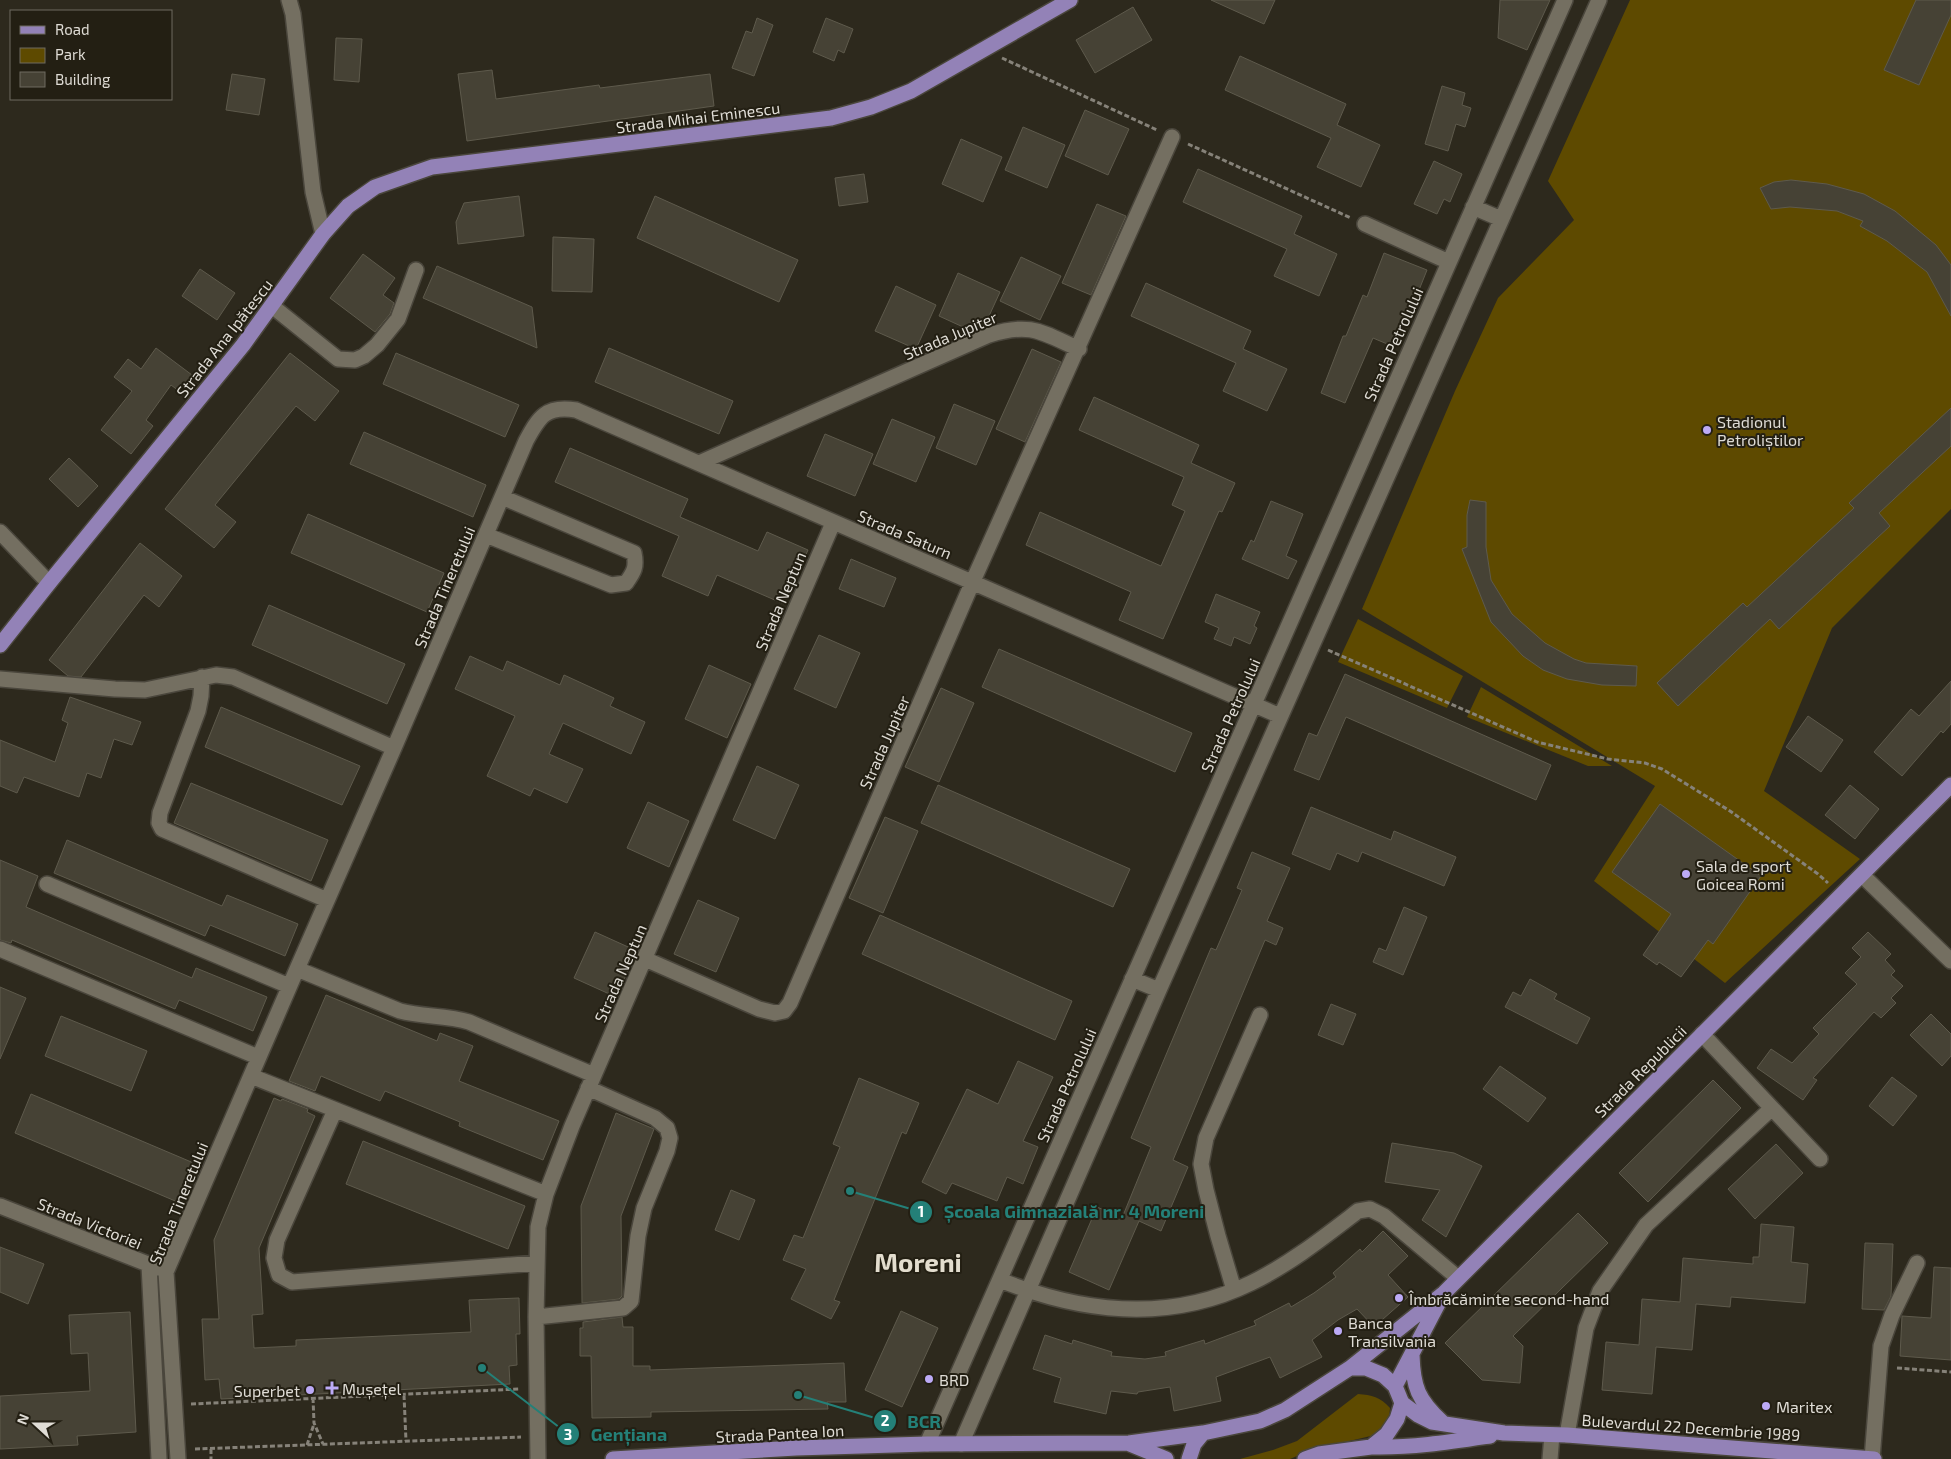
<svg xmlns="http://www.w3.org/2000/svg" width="1951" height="1459" viewBox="0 0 1951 1459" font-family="'Exo 2',sans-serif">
	<rect width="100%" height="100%" fill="#2d291d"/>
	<path fill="#5e4a00" d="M1630,0H1951V509L1832,628L1764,791L1860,859L1725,983L1594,881L1655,786L1362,609L1455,391L1498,298L1574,220L1548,181Z
		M1358,619L1463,676L1447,708L1338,662Z
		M1481,687L1612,766H1588L1467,717Z
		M1358,1394C1372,1395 1380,1397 1390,1408L1389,1419L1385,1429L1375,1435L1311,1450L1290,1459H1240L1273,1450L1297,1441Z"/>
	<path fill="#464235" stroke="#5e5a4c" d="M1211,0H1275L1264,24Z
		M1500,0H1550L1527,50L1498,38Z
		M1916,0H1951V15L1919,85L1884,70Z
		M1133,7L1152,40L1095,73L1076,40Z
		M757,18L773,25L754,76L732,68L746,31L752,33Z
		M826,18L853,29L844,53L838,50L834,61L813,52Z
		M336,38L362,39L359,82L334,80Z
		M1240,56L1346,104L1337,125L1380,145L1361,187L1317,167L1331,138L1225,90Z
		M492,70L496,99L599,85L600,88L710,74L714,106L467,141L458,74Z
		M232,74L265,79L259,115L226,110Z
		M1442,86L1465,93L1462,105L1471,108L1465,127L1456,124L1448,151L1425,144Z
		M1085,110L1129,129L1108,175L1065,156Z
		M1023,127L1065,145L1047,188L1005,170Z
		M961,139L1002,157L983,202L942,184Z
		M1434,161L1462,174L1450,202L1444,199L1437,214L1414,204Z
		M1198,169L1302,216L1294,234L1337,254L1319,296L1274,276L1287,249L1183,202Z
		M864,174L868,202L839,206L835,178Z
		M1791,180L1827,184L1864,194L1895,211L1936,245L1951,265V316L1927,272L1887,241L1860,226L1863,221L1837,211L1790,207L1771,209L1760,188L1774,182Z
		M519,196L524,236L458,244L456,222L464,203Z
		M655,196L798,260L779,302L637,238Z
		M1097,204L1126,216L1091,295L1062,283Z
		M553,237L594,239L592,292L552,291Z
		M1384,253L1427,270L1413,305L1410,304L1392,346L1373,338L1345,403L1321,393L1343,336H1346L1363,295L1367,297Z
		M363,254L395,278L383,295L394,303L390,314L375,332L330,298Z
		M1021,257L1061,276L1040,320L1000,301Z
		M437,266L532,307L537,348L423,298Z
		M200,269L235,293L217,320L182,296Z
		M958,273L1000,292L984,327L974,332L939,316Z
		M1146,283L1251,331L1243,349L1287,369L1267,411L1223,391L1236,363L1131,316Z
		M896,286L936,305L916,349L875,331Z
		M156,348L192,375L179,391L171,385L146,420L153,426L131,454L101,430L132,391L114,377L128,359L141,369Z
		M609,348L733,401L719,434L595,382Z
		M1032,349L1061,362L1025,442L996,429Z
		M290,353L339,391L315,421L296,406L215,505L236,522L214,548L165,509Z
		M396,353L519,405L505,437L383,384Z
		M1094,397L1199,445L1191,463L1235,483L1222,512L1219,511L1163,639L1119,620L1131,592L1026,545L1040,512L1161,566L1185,511L1172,505L1184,477L1079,430Z
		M954,404L995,421L976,465L936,448Z
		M1951,408V446L1879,513L1890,526L1779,629L1770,619L1678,706L1657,683L1743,603L1747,607L1854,508L1849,503Z
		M892,419L935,437L916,482L873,464Z
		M364,432L486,485L473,517L350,464Z
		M825,434L873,454L855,496L807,476Z
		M570,448L688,499L680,517L758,551L767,532L808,550L784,604L717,575L708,596L662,576L679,536L555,482Z
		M69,458L98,486L78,507L49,479Z
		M1470,500L1486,502V547L1491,580L1512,614L1545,643L1574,659L1586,663L1637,666L1636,686L1602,685L1567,679L1543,670L1523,656L1491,622L1462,549L1467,547V515Z
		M1271,501L1303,514L1286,556L1297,561L1288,579L1242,559L1251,540L1254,542Z
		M308,514L444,573L427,612L291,553Z
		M140,543L182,576L159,607L144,595L81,677L68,676L49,660Z
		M851,559L896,578L884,607L839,589Z
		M1216,594L1260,612L1254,626L1257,628L1250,644L1234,637L1231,646L1214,639L1219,628L1205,622Z
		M269,605L405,664L387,704L252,645Z
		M819,635L860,653L836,708L794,689Z
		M999,649L1192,733L1175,772L982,687Z
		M470,656L503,671L507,661L560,685L564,675L614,698L610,706L645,722L631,754L563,723L549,754L583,769L567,803L534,788L530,796L487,776L515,716L455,689Z
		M709,665L751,684L727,738L685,719Z
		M1345,674L1551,765L1536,800L1346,717L1319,780L1294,770L1309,733L1317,736Z
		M1951,681V724L1943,733L1941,731L1902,776L1874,752L1911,709L1919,716Z
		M941,688L974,703L939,782L905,767Z
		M70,697L141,722L132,745L114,739L101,778L87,773L79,797L24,777L17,793L0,786V740L55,762L68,723L62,720Z
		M221,707L360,766L342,805L205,747Z
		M1808,716L1843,740L1821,772L1786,747Z
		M757,766L799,785L775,839L733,820Z
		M191,783L328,840L311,881L174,823Z
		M938,785L1130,869L1113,907L921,823Z
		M1850,785L1879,809L1855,839L1825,815Z
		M648,802L689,821L669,867L627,848Z
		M1660,804L1761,876L1713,944L1708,940L1681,977L1659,962L1657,965L1643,955L1671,914L1612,872Z
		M1311,807L1391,840L1394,831L1456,857L1444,886L1362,852L1358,862L1337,853L1330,870L1292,854Z
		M885,817L918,831L883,913L849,898Z
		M67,840L222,906L227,895L298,924L285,956L210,925L205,936L54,873Z
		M1252,852L1290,868L1267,921L1283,928L1276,945L1265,940L1173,1160L1188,1167L1161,1231L1139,1221L1109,1290L1069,1272L1097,1207L1122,1218L1151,1147L1131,1138L1211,948L1216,950L1242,890L1237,888Z
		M0,860L38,876L26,907L192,978L196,968L267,997L253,1031L179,1000L175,1009L12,940L11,943L0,940Z
		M698,900L739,918L716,972L674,954Z
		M1404,907L1427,917L1403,975L1373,962L1379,948L1386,951Z
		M880,915L1072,1001L1055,1040L862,954Z
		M595,932L637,951L616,997L574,978Z
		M1868,932L1891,954L1885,960L1895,971L1891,975L1903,986L1891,998L1896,1003L1881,1018L1874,1012L1813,1078L1817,1080L1803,1100L1757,1068L1771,1049L1792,1063L1819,1034L1813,1028L1857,984L1845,973L1861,957L1852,948Z
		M1530,979L1557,994L1554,999L1590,1018L1577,1044L1505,1007L1513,992L1521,996Z
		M0,987L26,998L0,1059Z
		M326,995L437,1041L440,1033L473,1046L459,1081L559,1121L543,1160L459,1126L460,1122L385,1091L380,1101L321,1076L315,1091L289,1081Z
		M1331,1004L1356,1014L1343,1045L1318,1035Z
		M1931,1014L1951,1034V1056L1942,1066L1910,1035Z
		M61,1016L147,1051L131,1091L45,1056Z
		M1018,1061L1053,1077L1023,1141L1038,1147L1023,1184L1007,1177L997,1201L952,1183L946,1194L922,1182L967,1089L998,1104Z
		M1500,1066L1546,1098L1528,1122L1483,1089Z
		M1892,1077L1917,1096L1893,1126L1869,1106Z
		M859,1078L919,1103L906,1134L902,1132L834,1300L840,1302L831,1319L791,1299L806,1269L783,1260L794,1235L803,1238L840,1147L833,1144Z
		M1713,1080L1741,1108L1648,1202L1619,1173Z
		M31,1094L196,1164L180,1203L15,1133Z
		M274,1098L281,1101L282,1099L308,1109L307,1112L315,1116L259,1248L263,1314L252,1315L254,1348L296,1346V1340L471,1332L469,1300L519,1298L520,1334H516L517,1365L509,1366L510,1384L221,1399L219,1379L205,1380L202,1319H219L214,1240Z
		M616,1113L654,1129L621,1216L622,1296L619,1299L582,1303L581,1206Z
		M363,1141L525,1206L508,1249L346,1184Z
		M1392,1143L1454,1153L1482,1166L1446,1237L1422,1220L1440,1190L1385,1182Z
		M1776,1144L1803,1173L1755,1219L1728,1189Z
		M731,1190L755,1200L739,1240L715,1230Z
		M1578,1213L1608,1243L1513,1336L1523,1346L1520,1383L1482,1380L1445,1343Z
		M1761,1224L1794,1227L1791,1262L1808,1264L1805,1303L1731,1297L1730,1307L1696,1304L1692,1350L1656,1347L1652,1394L1602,1390L1606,1342L1639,1345L1642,1299L1680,1302L1683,1258L1753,1264V1257H1759Z
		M1383,1231L1408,1256L1388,1275L1408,1297L1374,1327L1357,1309L1338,1320L1312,1340L1322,1357L1280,1378L1270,1357L1216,1377L1221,1401L1174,1411L1170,1387L1138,1392L1137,1394L1111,1391L1106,1414L1054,1402L1061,1378L1033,1369L1045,1335L1072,1344L1073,1340L1112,1352L1111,1356L1145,1359L1166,1356L1165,1352L1204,1340L1205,1344L1256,1325L1254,1321L1289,1303L1291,1307L1314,1293L1336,1277L1333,1273L1360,1249L1362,1252Z
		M1865,1243L1893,1244L1891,1296L1884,1310L1862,1309Z
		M0,1247L44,1264L28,1304L0,1292Z
		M1934,1267L1951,1268V1360L1900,1356L1902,1316L1931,1318Z
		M901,1311L938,1328L902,1407L865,1390Z
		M130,1312L136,1432L77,1436L78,1445L0,1449V1396L90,1391L88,1353L71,1354L69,1315Z
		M622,1317L623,1327H633V1366H650V1370L844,1363L846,1402H827L828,1409L651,1412V1417L592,1418L591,1356H580V1328H583V1322Z"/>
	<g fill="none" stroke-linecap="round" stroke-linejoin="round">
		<defs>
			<path id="minor" d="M289,0L293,14L313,192L323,234
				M1473,207L1501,219
				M1365,224L1449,262
				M272,306L338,359L355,360L364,356L377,345L398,319L416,270
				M699,463L989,335C1031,322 1041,332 1079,349
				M0,532L49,583
				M486,535L611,585L626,583C634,572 637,567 634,553L502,497
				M202,677L201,696L198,711L160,813L159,823L162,829L327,900
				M0,679L115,689L145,690L216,675L233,677L394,748
				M1862,875L1951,961
				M47,884L289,986
				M0,949L258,1057
				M645,959L759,1009L775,1013L784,1011L790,1003L973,581L1172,137
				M297,969L400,1011C423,1017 446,1015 469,1022L594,1075
				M1132,979L1159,990
				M1702,1034L1820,1159
				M251,1076L546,1194
				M335,1110L277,1240L274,1258L279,1275L292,1282L537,1263
				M0,1206L158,1268
				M149,1265L159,1459
				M1000,1280C1082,1313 1169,1323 1251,1283C1290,1264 1324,1237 1358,1211L1370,1209L1384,1216L1458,1278
				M1234,1290L1218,1236L1206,1190L1201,1164L1206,1138L1260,1015
				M536,1317L623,1308L631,1301L638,1236L644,1208L667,1151L670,1138L667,1128L655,1118L588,1088
				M1567,1435L1586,1328L1600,1291L1646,1225L1772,1108
				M927,1444L1565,0
				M961,1444L1159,990L1599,0
				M178,1459L166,1272L297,969L394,748L526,441C539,417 546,405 576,410L1280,716
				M538,1459L536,1317L538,1227L546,1194L572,1126L833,523
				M1550,1459L1552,1435
				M1872,1459L1881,1346L1892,1315L1917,1263"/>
			<path id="major" d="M0,645L49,583L243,345L323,234L348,206L375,187L432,167L831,118L871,107L911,91L1070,0
				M1412,1355C1413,1387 1418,1400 1442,1422
				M1350,1368L1444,1293L1951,785
				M1395,1386L1441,1298
				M1402,1403L1418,1415L1432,1422L1504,1433L1567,1435L1874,1459
				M1130,1444L1166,1459
				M1371,1447C1412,1448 1450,1442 1490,1436
				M613,1459L796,1448L927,1444L1129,1443L1203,1433
				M1189,1459L1194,1444L1203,1433L1260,1421L1285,1410L1350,1368H1366L1383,1375L1395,1386L1402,1403L1397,1419L1387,1434L1371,1447L1319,1454L1305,1459"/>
		</defs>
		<use href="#minor" stroke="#4a463c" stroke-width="18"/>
		<use href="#major" stroke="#4a463c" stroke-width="18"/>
		<path stroke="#868279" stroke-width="3" stroke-dasharray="5 2.5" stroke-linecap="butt" d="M1002,58L1157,130
			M1188,144L1351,218
			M1328,650L1537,742L1608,759L1645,763L1662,769L1730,811L1818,874L1828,883
			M1897,1368L1951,1372
			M404,1395L406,1441
			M313,1398L314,1423L323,1444
			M191,1404L519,1389
			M307,1445L314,1424
			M195,1449L521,1437
			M211,1449V1459"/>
		<use href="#minor" stroke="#746f61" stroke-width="15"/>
		<use href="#major" stroke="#9382b7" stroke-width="15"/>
	</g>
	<g fill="#bcaaf6" stroke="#231f13" stroke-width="2">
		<circle cx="1707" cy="430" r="5"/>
		<circle cx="1686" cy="874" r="5"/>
		<circle cx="1399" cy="1298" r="5"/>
		<circle cx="1338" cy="1331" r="5"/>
		<circle cx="929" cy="1379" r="5"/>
		<path d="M329.5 1380.5h5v5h5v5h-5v5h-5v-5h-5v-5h5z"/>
		<circle cx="310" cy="1390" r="5"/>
		<circle cx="1766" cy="1406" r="5"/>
	</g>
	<g text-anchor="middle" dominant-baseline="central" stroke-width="4" stroke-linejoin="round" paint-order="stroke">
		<g font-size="16" fill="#dfdcd5" stroke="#231f13">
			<text transform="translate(698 117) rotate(-7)">Strada Mihai Eminescu</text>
			<text transform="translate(950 335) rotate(-23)">Strada Jupiter</text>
			<text transform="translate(224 338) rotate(-52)">Strada Ana Ipătescu</text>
			<text transform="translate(1393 344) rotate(-66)">Strada Petrolului</text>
			<text transform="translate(905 534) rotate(23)">Strada Saturn</text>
			<text transform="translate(444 587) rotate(-67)">Strada Tineretului</text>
			<text transform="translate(780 601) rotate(-67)">Strada Neptun</text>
			<text transform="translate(1230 715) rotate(-66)">Strada Petrolului</text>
			<text transform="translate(884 742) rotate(-66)">Strada Jupiter</text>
			<text transform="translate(620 973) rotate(-66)">Strada Neptun</text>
			<text transform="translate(1640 1071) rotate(-45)">Strada Republicii</text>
			<text transform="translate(1066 1085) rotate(-66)">Strada Petrolului</text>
			<text transform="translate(178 1203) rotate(-68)">Strada Tineretului</text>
			<text transform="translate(90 1223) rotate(22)">Strada Victoriei</text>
			<text transform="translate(1691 1427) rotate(4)">Bulevardul 22 Decembrie 1989</text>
			<text transform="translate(780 1433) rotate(-3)">Strada Pantea Ion</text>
		</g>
		<g font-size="16" fill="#dfdcd5" stroke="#231f13" text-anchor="start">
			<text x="1717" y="421">Stadionul<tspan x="1717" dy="18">Petroliștilor</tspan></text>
			<text x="1696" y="865">Sala de sport<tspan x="1696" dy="18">Goicea Romi</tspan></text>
			<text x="1409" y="1298">Îmbrăcăminte second-hand</text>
			<text x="1348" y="1322">Banca<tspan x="1348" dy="18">Transilvania</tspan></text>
			<text x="939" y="1379">BRD</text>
			<text x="342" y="1388">Mușețel</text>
			<text x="300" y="1390" text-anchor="end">Superbet</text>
			<text x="1776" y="1406">Maritex</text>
		</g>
		<g font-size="26" font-weight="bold" fill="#e3ddce" stroke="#231f13">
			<text x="918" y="1261">Moreni</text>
		</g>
	</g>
	<path fill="none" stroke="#248078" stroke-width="2" d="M850 1191L921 1212M798 1395L885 1421M482 1368L568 1434"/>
	<g fill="#248078" stroke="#231f13" stroke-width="2">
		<circle cx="850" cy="1191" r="5"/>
		<circle cx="798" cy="1395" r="5"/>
		<circle cx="482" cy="1368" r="5"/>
		<circle cx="921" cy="1212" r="12"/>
		<circle cx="885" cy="1421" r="12"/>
		<circle cx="568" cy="1434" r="12"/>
	</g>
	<g font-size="15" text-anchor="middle" font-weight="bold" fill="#fff">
		<text x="921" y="1217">1</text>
		<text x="885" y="1426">2</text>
		<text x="568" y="1440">3</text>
	</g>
	<g font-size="18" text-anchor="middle" font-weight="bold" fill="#248078" stroke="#231f13" stroke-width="4" stroke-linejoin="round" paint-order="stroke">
		<text x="1074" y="1218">Școala Gimnazială nr. 4 Moreni</text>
		<text x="924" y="1428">BCR</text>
		<text x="629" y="1441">Gențiana</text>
	</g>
	<rect x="10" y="10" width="162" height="90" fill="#231f13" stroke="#6e6b61"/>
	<rect x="20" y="26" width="25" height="8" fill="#9382b7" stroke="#6e6b61"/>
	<text x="55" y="35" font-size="15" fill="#dfdcd5">Road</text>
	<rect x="20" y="48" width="25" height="15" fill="#5e4a00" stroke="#6e6b61"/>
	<text x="55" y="60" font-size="15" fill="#dfdcd5">Park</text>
	<rect x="20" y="72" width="25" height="15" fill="#464235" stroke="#6e6b61"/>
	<text x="55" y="85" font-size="15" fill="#dfdcd5">Building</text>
	<g transform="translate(35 1424) rotate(291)" stroke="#231f13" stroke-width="4" paint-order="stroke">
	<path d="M0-4L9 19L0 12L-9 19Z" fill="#dfdcd5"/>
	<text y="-8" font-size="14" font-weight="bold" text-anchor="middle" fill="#dfdcd5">N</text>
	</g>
</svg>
